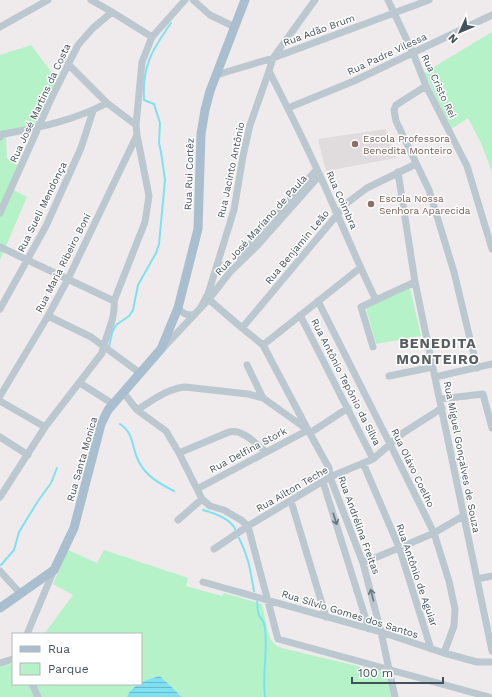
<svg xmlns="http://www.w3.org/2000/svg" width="492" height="697" viewBox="0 0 492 697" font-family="'Work Sans',sans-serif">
	<defs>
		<pattern id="water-rules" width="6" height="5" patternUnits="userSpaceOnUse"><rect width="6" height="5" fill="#7ee1f2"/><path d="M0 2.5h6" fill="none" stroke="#69b9c7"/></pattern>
	</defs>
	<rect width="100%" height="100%" fill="#efebec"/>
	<path fill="#e0dcde" d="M386,129L396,158L326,171L318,139Z"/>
	<path fill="#b5f2c8" d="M492,32V172L481,143L468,118L451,129L424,73Z
		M31,45L59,82L38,125L6,138L7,159L17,160L18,165L14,190L27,197L0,260V55Z
		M410,288L421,336L376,344L366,308Z
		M68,550L97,563L104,550L188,578L186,586L222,596L224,593L262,604C265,615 267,641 277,646C281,648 286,649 290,650L387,673L392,697H182L160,676L152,678L141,684V634H44L73,595L53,584Z
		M13,664V684H140L131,690L127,697H0V665Z"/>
	<path fill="url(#water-rules)" d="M160,676L182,697H127C131,685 148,679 160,676Z"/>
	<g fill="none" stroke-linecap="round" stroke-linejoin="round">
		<path stroke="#7ee1f2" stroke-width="2" d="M109,347L112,333L116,325L129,316L133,310L138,285L156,253L159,244L165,180L161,152L159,143L160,123L154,104L144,100C142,66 152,50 171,23
			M120,424C135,434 131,447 139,462C146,476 160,484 174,491
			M203,510C214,513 230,518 235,529
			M239,538C249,558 250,569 254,591
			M1,565L14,550L19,532L38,501L51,483L57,468
			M257,602C258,606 257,611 259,615C262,621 264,619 265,628C268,651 262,674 265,697"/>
		<path stroke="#bbc8d0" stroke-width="7" d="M91,0L112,12L152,37L185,0
			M193,0L210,15L235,27
			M388,0L413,53L426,86L467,166L492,249
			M0,27L48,0
			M68,64L107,103L136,125
			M269,71C293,118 316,165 337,214C350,243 362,272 376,300L415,282
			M216,75L273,58L429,0
			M426,86L396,105L394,110L396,121L429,190L454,272L477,368
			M288,108L354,81L492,15
			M0,137L3,134C39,128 75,120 107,103
			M398,172L415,282L492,651
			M0,213L51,99L78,45L93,28L112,12
			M0,247L114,301
			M239,257L317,169
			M218,263L230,272
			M206,297L242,328L263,345L308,430L329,468L330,477L363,563L381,632L395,697
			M318,301L390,444L434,533L449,581L455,609L454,626L444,653
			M201,307L208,294L234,210L243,156L250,125L269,71L273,58L315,0
			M178,308C183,314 186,315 194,315
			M0,309L46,226L81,148L93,111
			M300,315L373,459
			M48,316L91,337L140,373
			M242,328L347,203L367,188L416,164
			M263,345L360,268
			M373,347L361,307L376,300
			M163,348L209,299L230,272L257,246L320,175
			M247,365L263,398
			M389,376L433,367
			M435,377L492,364
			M80,383L113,404
			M123,392L137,410L166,431L179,453L202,499L210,506L224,510L241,520L248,526L278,639L489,697
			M0,396L48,316L68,279L137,135
			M440,399L483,394L492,428
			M0,401L45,427
			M137,410C153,400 167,389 185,387L248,394L263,398L308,430L197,489
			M310,433L348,408
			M0,437L28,455
			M179,453L229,432C243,429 255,443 266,452
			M363,463L399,547L431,649
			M323,482L369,629
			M0,497L45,427L102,353C105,336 116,319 114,301L145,222L149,196L137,135L136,125L142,62L152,37
			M291,501L326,617
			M178,520L202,499
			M214,549L248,526L330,477L373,459L403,433L442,408
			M363,563L434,533L463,516
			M0,571L20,593
			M477,579L492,576
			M203,582L381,632L444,653L477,662H492
			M27,634L54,570
			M0,663L13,659
			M32,684L38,697"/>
		<path stroke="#a9bece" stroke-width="9" d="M0,608L54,570L74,528L101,424L108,410L161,349L178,308L198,229L201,134L205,110L210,91L245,0"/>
	</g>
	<defs><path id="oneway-shaft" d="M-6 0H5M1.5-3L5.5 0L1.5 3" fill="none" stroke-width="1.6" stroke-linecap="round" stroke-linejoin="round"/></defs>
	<g stroke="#67757d">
		<use href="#oneway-shaft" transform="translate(335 519) rotate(73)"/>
		<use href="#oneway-shaft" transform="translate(372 595) rotate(-104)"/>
	</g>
	<g fill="#8d6e63" stroke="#fff" stroke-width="1.5">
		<circle cx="355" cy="144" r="4"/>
		<circle cx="371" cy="204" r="4"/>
	</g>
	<g text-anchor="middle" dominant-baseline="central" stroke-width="3" stroke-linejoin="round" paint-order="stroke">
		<g font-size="10" fill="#43515a" stroke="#fff">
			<text transform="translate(319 30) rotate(-20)">Rua Adão Brum</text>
			<text transform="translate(387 54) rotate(-25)">Rua Padre Vilessa</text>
			<text transform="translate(439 86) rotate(65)">Rua Cristo Rei</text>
			<text transform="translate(40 103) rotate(-65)">Rua José Martins da Costa</text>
			<text transform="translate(231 170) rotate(-78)">Rua Jacinto Antônio</text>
			<text transform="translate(189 174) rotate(-88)">Rua Rui Cortêz</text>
			<text transform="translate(342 200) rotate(66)">Rua Coimbra</text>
			<text transform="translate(42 207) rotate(-64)">Rua Sueli Mendonça</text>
			<text transform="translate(261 225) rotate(-48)">Rua José Mariano de Paula</text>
			<text transform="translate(297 247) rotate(-50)">Rua Benjamin Leão</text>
			<text transform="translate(63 263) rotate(-63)">Rua Maria Ribeiro Boni</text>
			<text transform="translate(346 382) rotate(63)">Rua Antônio Tepônio da Silva</text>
			<text transform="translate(248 450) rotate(-28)">Rua Delfina Stork</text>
			<text transform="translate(462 457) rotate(79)">Rua Miguel Gonçalves de Souza</text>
			<text transform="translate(82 459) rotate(-74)">Rua Santa Monica</text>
			<text transform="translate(413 468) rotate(64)">Rua Olávo Coelho</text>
			<text transform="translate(292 489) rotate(-30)">Rua Ailton Teche</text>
			<text transform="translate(359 525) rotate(70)">Rua Andrélina Freitas</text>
			<text transform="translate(417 575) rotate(71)">Rua Antônio de Aguiar</text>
			<text transform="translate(350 614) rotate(17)">Rua Sílvio Gomes dos Santos</text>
		</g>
		<g font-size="10" fill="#785e54" stroke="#fff" text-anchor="start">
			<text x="363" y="138">Escola Professora<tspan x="363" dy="12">Benedita Monteiro</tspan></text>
			<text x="379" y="198">Escola Nossa<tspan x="379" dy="12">Senhora Aparecida</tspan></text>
		</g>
		<g font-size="14" font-weight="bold" letter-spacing="1" fill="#585d61" stroke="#fff">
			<text x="438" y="343">BENEDITA<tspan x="438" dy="16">MONTEIRO</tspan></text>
		</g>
	</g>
	<rect x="12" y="633" width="130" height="52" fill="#ffffff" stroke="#b4b9bd"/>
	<rect x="20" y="646" width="20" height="6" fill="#a9bece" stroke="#b4b9bd"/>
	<text x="48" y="653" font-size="12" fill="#43515a">Rua</text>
	<rect x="20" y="663" width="20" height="12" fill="#b5f2c8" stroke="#b4b9bd"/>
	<text x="48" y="673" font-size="12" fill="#43515a">Parque</text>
	<g transform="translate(460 32) rotate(226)" stroke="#ffffff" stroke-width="3" paint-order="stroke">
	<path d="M0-3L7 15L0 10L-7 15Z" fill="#43515a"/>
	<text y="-6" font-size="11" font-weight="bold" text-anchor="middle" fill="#43515a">N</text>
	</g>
	<path d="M352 677v6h91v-6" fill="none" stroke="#43515a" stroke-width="2"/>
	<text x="358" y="677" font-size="12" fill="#43515a" stroke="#ffffff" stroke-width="3" paint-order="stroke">100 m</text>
</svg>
